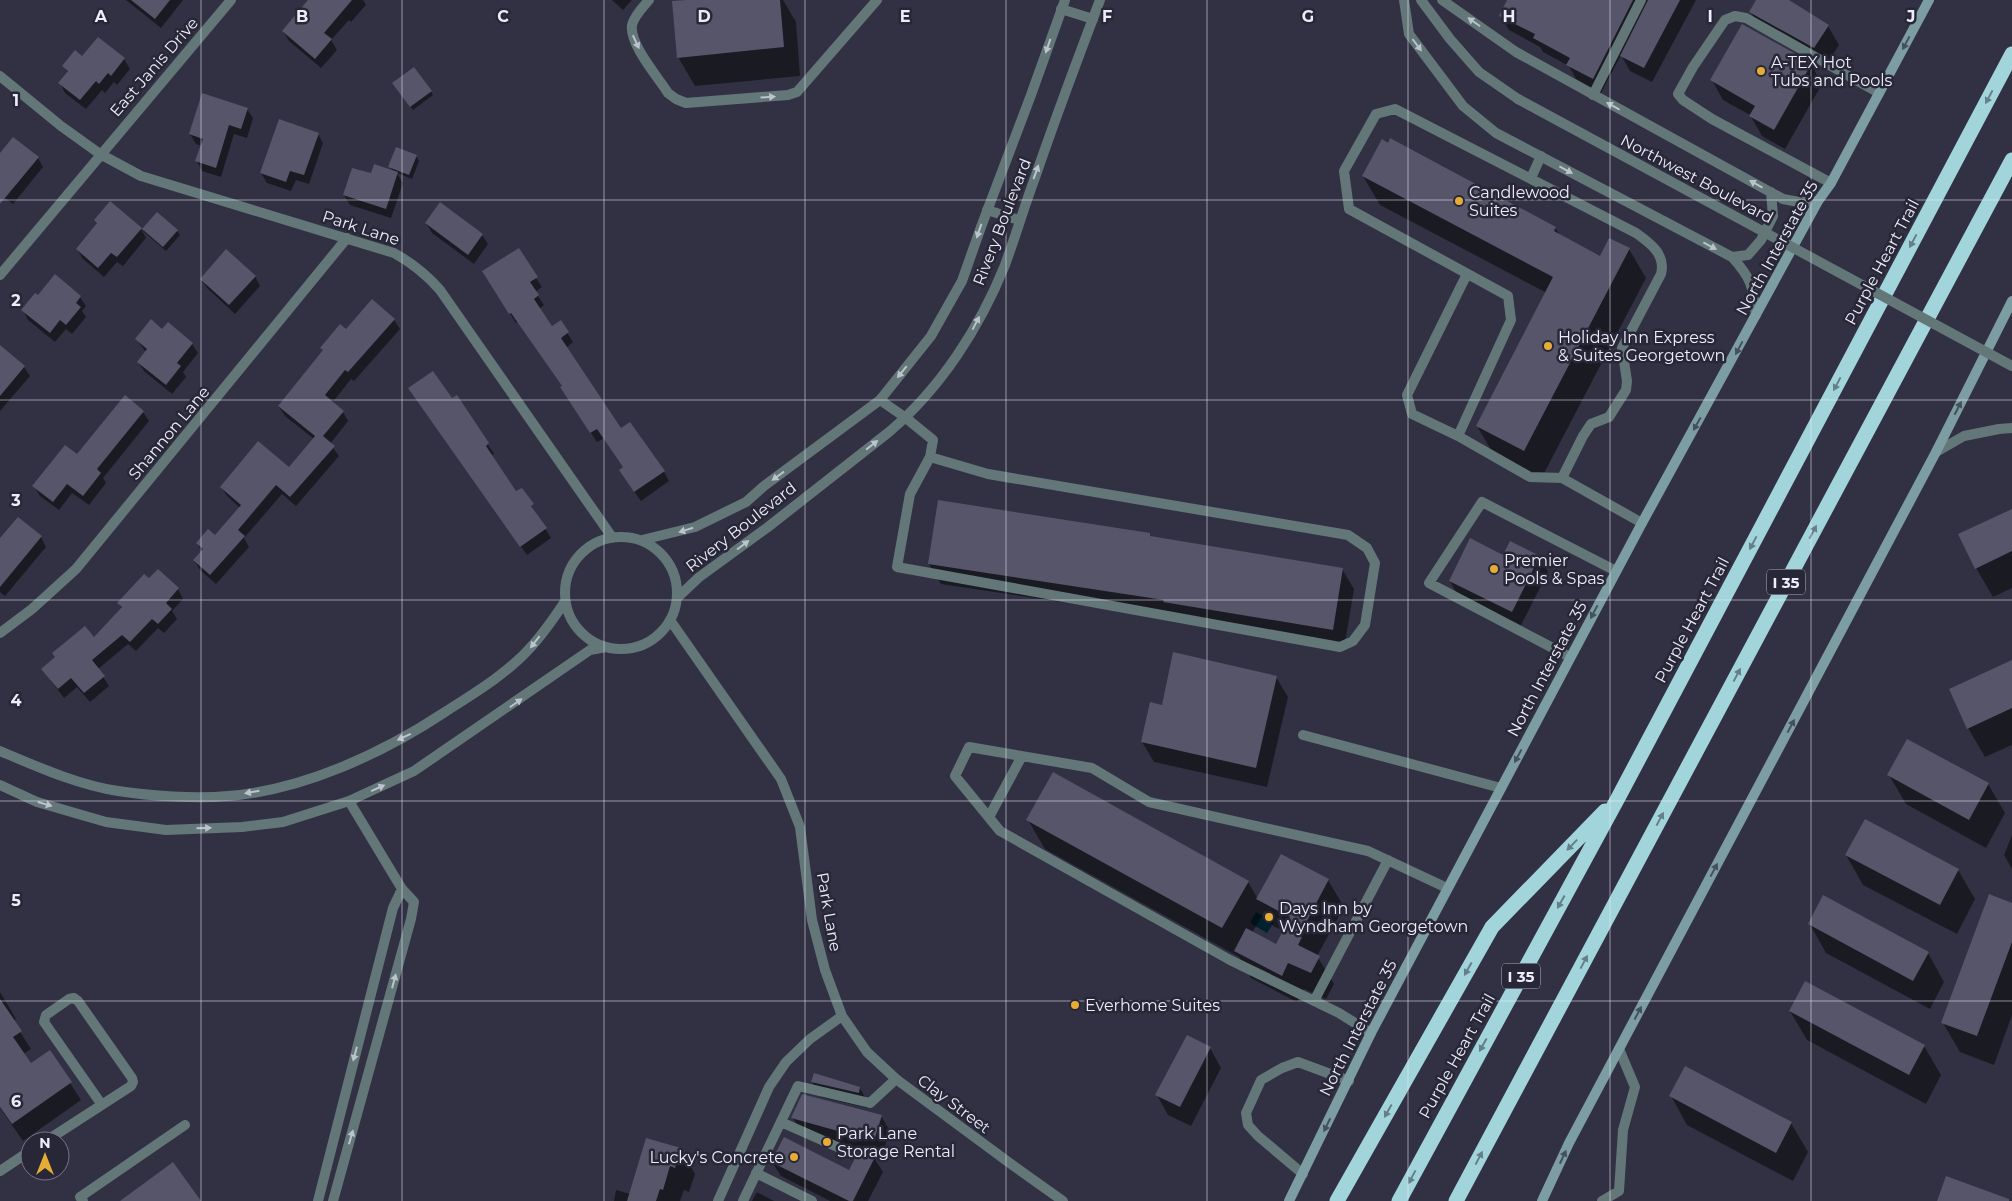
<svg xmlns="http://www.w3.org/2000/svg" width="2012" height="1201" viewBox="0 0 2012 1201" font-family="Montserrat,sans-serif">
	<rect width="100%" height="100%" fill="#323143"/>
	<path fill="#02212d" d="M1256,912L1274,922L1267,933L1250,923Z"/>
	<path fill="#0007" fill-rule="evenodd" d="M126,0H183L161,28Z
		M310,0H363L366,5L351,22L349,20L331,40L337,50L321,68L289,41L283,31Z
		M612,0H632L623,10Z
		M701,0H783L796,22L800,76L695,86L678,57Z
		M1508,0H1696L1652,82L1630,71L1621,55L1601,93L1576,79L1569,66L1543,52L1540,47L1509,30L1500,16Z
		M1758,0H1787L1828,26L1839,45L1825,67L1762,32L1751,12Z
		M98,38L124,59L130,69L117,85L114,82L105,93L102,90L86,109L65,93L60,83L68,73L64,66L82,58Z
		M1811,64L1822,84L1785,149L1762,136L1750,115L1723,100L1712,80Z
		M396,87L431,91L433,95L413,110Z
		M247,109L253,118L247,138L234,134L221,177L202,171L197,161L202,146L196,144L190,134Z
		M318,134L323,143L309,184L296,180L291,191L267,183L261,173Z
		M0,155L38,158L43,167L13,204L0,194Z
		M416,156L419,161L412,179L397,173L403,183L391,218L350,205L344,195L371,175L393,172L390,167Z
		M1363,176L1555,228L1560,235L1600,257L1629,249L1646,278L1541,479L1494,455L1477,426L1547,293L1380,205Z
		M441,204L482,235L488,244L474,264L432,233L426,223Z
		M157,214L177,231L180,235L166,251L143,231Z
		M95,221L141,229L146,238L123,266L117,262L104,277L83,259L77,249L98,225Z
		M55,276L80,297L86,306L82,311L86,317L72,334L66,329L55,342L28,320L23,310L38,297Z
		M255,276L260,286L235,314L207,288L201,279Z
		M536,278L542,287L535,292L544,305L539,309L552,328L560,322L573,342L566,348L621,430L664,472L669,481L641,501L626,480L624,467L604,438L597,442L567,397L563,387L518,322L516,323L489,281Z
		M394,320L400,329L354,381L351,379L332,403L343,412L348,421L330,444L339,456L296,506L282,494L244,538L249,547L216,584L200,570L194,560L202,552L197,543L215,536L240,508L227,496L221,487L289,469L314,439L285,416L279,407L324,352L322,348L346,331Z
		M163,330L192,344L198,353L183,372L186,377L172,394L144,371L138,362L146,352L136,339Z
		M0,346L24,367L30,376L0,411Z
		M416,398L452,400L475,425L494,454L491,456L516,493L521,489L551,538L527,555Z
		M143,412L149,421L103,478L106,483L89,505L72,493L59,510L40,496L34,486Z
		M2012,510V588L1993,597L1976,568Z
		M1149,534L1152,538L1342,569L1354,589L1344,649L1174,619L941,584L929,564Z
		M41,537L46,547L5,596L0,592V540Z
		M1503,556L1539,557L1548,572L1520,627L1458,596L1450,581Z
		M149,580L178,589L183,599L172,611L177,619L164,633L158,628L136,651L128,644L98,669L109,686L90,702L77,687L64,698L42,669L94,639L122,609L119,603Z
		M2012,661V745L1985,757L1968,728Z
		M1276,677L1288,697L1267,787L1154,762L1142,742Z
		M1889,775L1988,784L2005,813L1986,848L1906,804Z
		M1028,820L1248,882L1258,899L1328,880L1344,907L1317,956L1334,984L1326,999L1304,989L1297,1002L1251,978L1239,957L1045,849ZM1265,911L1273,926L1284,931L1277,946L1252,933Z
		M2012,835V869L2004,855Z
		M1846,855L1958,870L1975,899L1957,934L1863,885Z
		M2012,904V1015L1994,1065L1960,1052L1943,1023Z
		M1809,923L1928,953L1944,982L1930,1009L1826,953Z
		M1806,983L1924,1046L1941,1075L1926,1104L1807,1040L1790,1011Z
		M0,992L16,1019L13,1021L31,1049L23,1054L31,1065L50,1052L81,1100L23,1141L0,1108Z
		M1210,1048L1221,1068L1191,1126L1168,1115L1157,1095Z
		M812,1082L860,1088L868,1103L867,1108L821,1097Z
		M1671,1096L1791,1123L1808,1152L1793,1181L1687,1125Z
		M881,1116L890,1131L882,1155L862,1151L874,1158L883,1172L868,1201H830L781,1176L772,1162L850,1172L861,1149L801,1132L793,1118Z
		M680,1149L695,1174L689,1192L684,1190L680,1201H614L616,1190L630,1194Z
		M757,1192L774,1201H752Z"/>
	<path fill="#565569" d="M131,0H170L155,19Z
		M308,0H352L324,33L332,39L315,59L282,31Z
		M686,0H780L784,47L677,58L672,1Z
		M1507,0H1633L1593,79L1566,65L1570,58L1533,38L1535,34L1499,16Z
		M1648,0H1680L1644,68L1620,56Z
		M1756,0H1789L1829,25L1814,48L1749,12Z
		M1742,24L1812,63L1774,130L1749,116L1755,106L1710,80Z
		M98,37L125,58L111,76L108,73L99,84L96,81L80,100L58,83L68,71L62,66L75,50L82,56Z
		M414,67L432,91L410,107L392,83Z
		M202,93L248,108L241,129L229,125L216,168L195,161L203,139L189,134Z
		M279,119L319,133L304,175L290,171L286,182L260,173Z
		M13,137L39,157L0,204V153Z
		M1390,138L1556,227L1554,231L1600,256L1609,238L1630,248L1524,451L1476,426L1553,277L1362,176L1382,139L1388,143Z
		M396,147L417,155L409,175L388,167Z
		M374,164L398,172L386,209L343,195L352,168L371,173Z
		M110,201L142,228L117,257L111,253L98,268L76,249L97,223L94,220Z
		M440,202L483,234L468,255L425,223Z
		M157,212L178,230L163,247L142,229Z
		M519,248L538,277L530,282L539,295L534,299L552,326L561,320L569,332L561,338L621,428L630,422L665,471L634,492L619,470L623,467L597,429L590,433L560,387L562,386L511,313L509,314L482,271Z
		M226,249L256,276L229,305L200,279Z
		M55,274L81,296L76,303L81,307L66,325L60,320L50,333L21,310L35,293L38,295Z
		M372,299L395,319L348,372L345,370L325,395L344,411L323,436L335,446L290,497L276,485L238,530L245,536L210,575L193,560L203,549L196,543L208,529L215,535L241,505L220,487L258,441L289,467L315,436L278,406L323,350L320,348L340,324L346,329Z
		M151,319L162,329L168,322L193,343L177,363L181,366L166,385L137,362L147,349L135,339Z
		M0,345L25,366L0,396Z
		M433,371L452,398L457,395L489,443L486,446L516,491L522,488L534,504L531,506L547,528L520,547L408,388Z
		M125,395L144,411L97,469L101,473L83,496L67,484L53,502L32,486L65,445L77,454Z
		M938,500L1150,533V536L1343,568L1333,630L1163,602L1164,600L928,564Z
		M2012,509V551L1975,569L1958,534Z
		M18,517L42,536L0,587V538Z
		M1470,538L1503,555L1510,541L1540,556L1512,612L1449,581Z
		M158,569L179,588L166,603L172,609L158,624L152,619L130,642L122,635L92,660L105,676L84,693L71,678L58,689L41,669L55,657L52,653L85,626L94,637L122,607L117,603L144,574L149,578Z
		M1173,652L1277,676L1256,768L1141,742L1150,702L1162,705Z
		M2012,660V708L1967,729L1949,689Z
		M1907,739L1989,783L1969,820L1887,775Z
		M1053,772L1249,881L1222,928L1026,820Z
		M1865,819L1959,869L1940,905L1845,855Z
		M1281,854L1329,879L1299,936L1302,937L1298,945L1320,956L1311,973L1288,963L1282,976L1234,951L1246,928L1276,944L1290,917L1256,899Z
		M1989,894L2012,903V942L1977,1036L1941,1023Z
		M1823,895L1929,952L1913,981L1808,924Z
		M1805,981L1925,1045L1909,1075L1789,1011Z
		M0,999L22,1031L13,1037L31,1063L50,1050L72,1082L12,1124L0,1107Z
		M1187,1035L1211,1047L1180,1107L1155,1095Z
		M1685,1066L1792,1122L1776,1153L1669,1096Z
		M814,1073L860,1087L859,1093L811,1082Z
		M802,1094L882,1115L874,1141L791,1118Z
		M784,1137L849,1170L860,1149L875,1157L853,1201H849L771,1162Z
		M646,1138L681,1148L675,1168L670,1166L663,1190L660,1189L656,1201H627Z
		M173,1162L201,1201H120Z
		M1946,1176L2009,1199V1201H1937Z"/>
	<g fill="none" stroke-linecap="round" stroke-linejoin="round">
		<path stroke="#637779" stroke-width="10" d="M649,0C643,7 634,16 632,25C629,44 658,77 668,93L676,99L686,103L788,95L797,92L877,0
			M1593,95L1641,0
			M1531,178L1541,156
			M1831,183L1712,119L1683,100L1678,94L1693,67L1725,20L1735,16L1746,18L1879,93
			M1467,274L1407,395L1412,414L1458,436L1530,477L1562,478L1642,523
			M906,418L933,440L930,457L910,494L897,567L1340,647L1353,641L1365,625L1375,563L1367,548L1348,535L988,474L930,457
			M1458,436L1511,320L1508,296L1349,209L1344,171L1376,114L1395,109L1636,233C1650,243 1666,254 1661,274L1622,348L1627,381L1626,390L1609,417L1591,424L1583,436L1562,478
			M1570,657L1429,583L1482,502L1616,571
			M1303,735L1501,788
			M989,817L1022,756
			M1314,1001L1388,860
			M1371,1033L1339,1013L1230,960L1000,831L955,776L969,747L1092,768L1149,802L1368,851L1447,888
			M781,1122L851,1153
			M46,1141L131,1086L133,1082L132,1078L78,1001L74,998L69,999L46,1015L44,1022L102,1105
			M0,1171L30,1151
			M756,1173L812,1201
			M1303,1174L1258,1136L1248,1125L1246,1113L1261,1080L1282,1068L1298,1062L1349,1081
			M83,1201L80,1197L185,1125
			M318,1201L393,908L402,889
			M333,1201L411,919L414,902L402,889L349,801
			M743,1201L798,1086L870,1103L896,1079
			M1602,1201L1619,1191L1623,1130L1635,1087L1619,1049"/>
		<path stroke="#637779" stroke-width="10" d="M1061,9L1093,19
			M0,76L61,126L100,154L141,176L394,253C412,263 426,274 440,290L612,537
			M987,210L1019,220
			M0,275L231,0
			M880,400L906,418
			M670,620L781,779L800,827L812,920L825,970L842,1016L867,1052L896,1079L1011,1164L1063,1201
			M0,633L32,609L76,569L347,238
			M718,1201L769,1087L786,1062L810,1039L842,1016"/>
		<path stroke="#637779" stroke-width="10" d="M1404,0L1409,34L1463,106L1496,133L1732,257C1752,279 1753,287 1756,315
			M1421,0L1450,39L1479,72L1518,99
			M1442,0L1516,52L1783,199L1799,202L1818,201
			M1732,257L1748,255L1761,240L1773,216L1771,192
			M1936,452L1964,436L1999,429L2012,428
			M565 593a56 56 0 1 1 112 0a56 56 0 1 1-112 0Z
			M642,540L695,527L746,502L764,486L880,400L931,336L962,281L981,227L1031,95L1065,0
			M678,597L698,578L768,527L889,432C941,388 980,327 1005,265C1016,235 1025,204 1036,175C1056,116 1078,58 1100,0
			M0,751C38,767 78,785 118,791C150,796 196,799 228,796C304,790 383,753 445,712C473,694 508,673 530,648C543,634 554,618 564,603
			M0,785L37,802L106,822L166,830L242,827L283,822L349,801L414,771L590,650L606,647"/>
		<path stroke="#7c9da1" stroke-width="10" d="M1289,1201L1371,1033L1642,523L1818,201L1831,183L1929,0
			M1542,1201L1569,1143L1936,452L2012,301"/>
		<path stroke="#a1d4db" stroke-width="15" d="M1337,1201L1492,927L1605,811
			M1399,1201L1618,798L2012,54
			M1456,1201L2012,160"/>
		<path stroke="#637779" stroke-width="10" d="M1518,99L2012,366"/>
	</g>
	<defs><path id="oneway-solid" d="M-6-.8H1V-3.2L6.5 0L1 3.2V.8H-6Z" transform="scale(1.25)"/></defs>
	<g fill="#bdc3cc">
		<use href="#oneway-solid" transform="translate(1474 22) rotate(-145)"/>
		<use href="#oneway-solid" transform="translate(636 42) rotate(65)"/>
		<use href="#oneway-solid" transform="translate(1417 45) rotate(53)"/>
		<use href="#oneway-solid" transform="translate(1048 46) rotate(109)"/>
		<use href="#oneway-solid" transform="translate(768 97) rotate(-4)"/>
		<use href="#oneway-solid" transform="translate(1613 106) rotate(-151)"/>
		<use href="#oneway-solid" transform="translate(1566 170) rotate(28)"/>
		<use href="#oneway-solid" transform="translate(1036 172) rotate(-70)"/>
		<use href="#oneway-solid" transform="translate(1756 184) rotate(-151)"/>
		<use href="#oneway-solid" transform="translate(979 231) rotate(109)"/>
		<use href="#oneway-solid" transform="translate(1710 246) rotate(28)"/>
		<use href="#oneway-solid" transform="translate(976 323) rotate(-62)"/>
		<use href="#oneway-solid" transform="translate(902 372) rotate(129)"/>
		<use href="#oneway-solid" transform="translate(872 445) rotate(-38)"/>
		<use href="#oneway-solid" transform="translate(778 476) rotate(144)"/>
		<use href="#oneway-solid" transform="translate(686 530) rotate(163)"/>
		<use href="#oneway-solid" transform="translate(743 545) rotate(-37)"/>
		<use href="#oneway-solid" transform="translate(535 642) rotate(128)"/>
		<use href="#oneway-solid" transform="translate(516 703) rotate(-35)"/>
		<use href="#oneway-solid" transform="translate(404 737) rotate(155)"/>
		<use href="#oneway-solid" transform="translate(378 788) rotate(-24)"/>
		<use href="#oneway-solid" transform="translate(252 792) rotate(170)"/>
		<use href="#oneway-solid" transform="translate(45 804) rotate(16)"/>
		<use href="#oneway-solid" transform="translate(204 828) rotate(-2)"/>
		<use href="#oneway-solid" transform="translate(394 981) rotate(-75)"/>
		<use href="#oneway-solid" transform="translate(355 1054) rotate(105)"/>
		<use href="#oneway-solid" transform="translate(351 1137) rotate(-74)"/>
	</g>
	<g fill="#45505d">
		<use href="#oneway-solid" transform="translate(1906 43) rotate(118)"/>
		<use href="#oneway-solid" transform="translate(1739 348) rotate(118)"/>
		<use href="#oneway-solid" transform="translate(1958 408) rotate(-63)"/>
		<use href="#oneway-solid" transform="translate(1697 424) rotate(119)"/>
		<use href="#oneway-solid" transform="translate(1594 612) rotate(118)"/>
		<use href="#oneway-solid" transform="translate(1791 726) rotate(-62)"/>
		<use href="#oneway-solid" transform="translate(1518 756) rotate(118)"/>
		<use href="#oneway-solid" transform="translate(1714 870) rotate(-62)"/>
		<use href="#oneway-solid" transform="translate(1638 1013) rotate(-62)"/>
		<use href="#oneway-solid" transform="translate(1327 1125) rotate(116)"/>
		<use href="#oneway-solid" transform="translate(1563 1157) rotate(-65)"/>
	</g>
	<g fill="#647e8a">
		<use href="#oneway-solid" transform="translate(1989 97) rotate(118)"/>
		<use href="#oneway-solid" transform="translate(1913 241) rotate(118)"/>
		<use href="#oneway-solid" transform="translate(1837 384) rotate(118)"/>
		<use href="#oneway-solid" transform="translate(1813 532) rotate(-62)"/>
		<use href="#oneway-solid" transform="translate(1753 543) rotate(118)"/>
		<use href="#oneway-solid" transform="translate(1737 675) rotate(-62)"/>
		<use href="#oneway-solid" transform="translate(1660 819) rotate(-62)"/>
		<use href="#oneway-solid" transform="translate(1572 845) rotate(134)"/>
		<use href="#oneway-solid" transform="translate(1561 902) rotate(119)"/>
		<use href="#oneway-solid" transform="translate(1584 962) rotate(-62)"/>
		<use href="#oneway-solid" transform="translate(1468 969) rotate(119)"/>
		<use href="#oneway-solid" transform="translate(1483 1045) rotate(119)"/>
		<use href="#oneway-solid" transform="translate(1388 1111) rotate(119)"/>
		<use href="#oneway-solid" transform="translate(1479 1158) rotate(-62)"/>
		<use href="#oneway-solid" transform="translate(1412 1177) rotate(118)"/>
	</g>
	<path fill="none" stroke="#edecf8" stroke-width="1" stroke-opacity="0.55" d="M201,0V1201M402,0V1201M604,0V1201M805,0V1201M1006,0V1201M1207,0V1201M1408,0V1201M1610,0V1201M1811,0V1201M0,200H2012M0,400H2012M0,600H2012M0,801H2012M0,1001H2012"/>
	<g fill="#e5ad36" stroke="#282738" stroke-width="2">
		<circle cx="1761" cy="71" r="5"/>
		<circle cx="1459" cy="201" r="5"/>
		<circle cx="1548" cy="346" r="5"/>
		<circle cx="1494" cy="569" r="5"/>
		<circle cx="1269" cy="917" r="5"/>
		<circle cx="1075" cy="1005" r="5"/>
		<circle cx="827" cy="1142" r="5"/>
		<circle cx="794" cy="1157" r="5"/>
	</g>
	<g text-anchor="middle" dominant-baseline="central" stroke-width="5" stroke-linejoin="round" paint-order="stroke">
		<g fill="#282738" stroke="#b2b1be" stroke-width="1">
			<rect x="1767" y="569.5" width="38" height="25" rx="4"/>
			<rect x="1502" y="963.5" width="38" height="25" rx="4"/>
		</g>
		<g font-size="15" font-weight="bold" fill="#edecf8">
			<text x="1786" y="582">I 35</text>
			<text x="1521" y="976">I 35</text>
		</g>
		<g font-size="16" fill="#edecf8" stroke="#282738" text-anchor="start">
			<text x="1771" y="62">A-TEX Hot<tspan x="1771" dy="18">Tubs and Pools</tspan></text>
			<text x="1469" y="192">Candlewood<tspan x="1469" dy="18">Suites</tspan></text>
			<text x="1558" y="337">Holiday Inn Express<tspan x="1558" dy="18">&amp; Suites Georgetown</tspan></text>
			<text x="1504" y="560">Premier<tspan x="1504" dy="18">Pools &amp; Spas</tspan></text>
			<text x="1279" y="908">Days Inn by<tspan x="1279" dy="18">Wyndham Georgetown</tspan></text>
			<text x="1085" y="1005">Everhome Suites</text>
			<text x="837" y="1133">Park Lane<tspan x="837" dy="18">Storage Rental</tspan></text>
			<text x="784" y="1157" text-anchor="end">Lucky's Concrete</text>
		</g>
		<g font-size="16" fill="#edecf8" stroke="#282738">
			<text transform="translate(154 67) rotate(-49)">East Janis Drive</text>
			<text transform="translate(1697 179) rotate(28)">Northwest Boulevard</text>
			<text transform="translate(1002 222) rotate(-69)">Rivery Boulevard</text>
			<text transform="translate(361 228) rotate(18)">Park Lane</text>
			<text transform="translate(1777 248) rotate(-61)">North Interstate 35</text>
			<text transform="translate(1882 262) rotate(-62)">Purple Heart Trail</text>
			<text transform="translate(169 433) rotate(-50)">Shannon Lane</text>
			<text transform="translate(741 527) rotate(-38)">Rivery Boulevard</text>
			<text transform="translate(1692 620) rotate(-62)">Purple Heart Trail</text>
			<text transform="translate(1547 669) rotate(-62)">North Interstate 35</text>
			<text transform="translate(829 912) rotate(80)">Park Lane</text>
			<text transform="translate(1358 1028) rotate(-63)">North Interstate 35</text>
			<text transform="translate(1457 1056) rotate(-61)">Purple Heart Trail</text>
			<text transform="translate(954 1104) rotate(37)">Clay Street</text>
		</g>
	</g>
	<g font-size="16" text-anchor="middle" font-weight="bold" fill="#edecf8" stroke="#282738" stroke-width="5" stroke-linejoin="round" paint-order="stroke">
		<text x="101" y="22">A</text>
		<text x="302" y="22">B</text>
		<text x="503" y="22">C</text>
		<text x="704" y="22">D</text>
		<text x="905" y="22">E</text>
		<text x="1107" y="22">F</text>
		<text x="1308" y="22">G</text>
		<text x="1509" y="22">H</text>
		<text x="1710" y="22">I</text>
		<text x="1911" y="22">J</text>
		<text x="16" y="106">1</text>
		<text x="16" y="306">2</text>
		<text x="16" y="506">3</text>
		<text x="16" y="706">4</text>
		<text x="16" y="906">5</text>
		<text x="16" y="1107">6</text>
	</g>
	<g transform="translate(45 1156)"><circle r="24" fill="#282738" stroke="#777685"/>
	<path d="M0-4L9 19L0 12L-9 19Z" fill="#e5ad36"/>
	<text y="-8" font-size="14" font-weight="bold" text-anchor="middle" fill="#edecf8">N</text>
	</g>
</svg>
